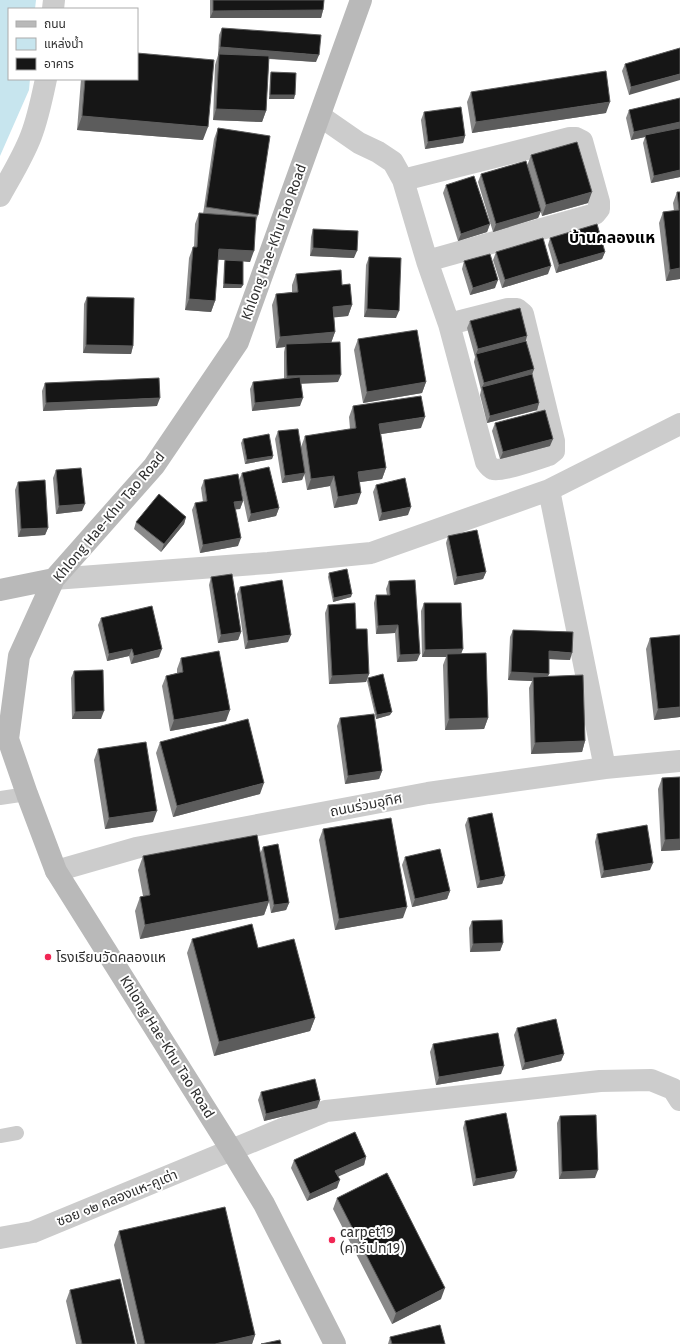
<svg xmlns="http://www.w3.org/2000/svg" width="680" height="1344" viewBox="0 0 680 1344" font-family="'Fira Sans','Noto Sans Thai',sans-serif">
	<rect width="100%" height="100%" fill="#fff"/>
	<path fill="#c7e5ee" d="M0,0H36L35,9H9V79H30L29,90L0,156Z"/>
	<g fill="none" stroke-linecap="round" stroke-linejoin="round">
		<path stroke="#ccc" stroke-width="14" d="M0,798L27,794
			M0,1136L17,1133"/>
		<path stroke="#ccc" stroke-width="22" d="M53,9L54,0
			M320,116L359,143L378,152L393,162L403,180L427,261L449,324L486,462C488,465 490,468 493,469C501,472 539,458 549,455L554,451V441L523,314L517,309H508L449,324
			M403,180L570,138H576L582,141L599,202V209L595,214L427,261
			M0,196C11,176 23,157 31,136C38,118 42,98 46,79
			M549,490L605,768
			M54,579L268,563L371,553L549,490L680,424
			M56,871L136,848L428,793L605,768L680,761
			M0,1238L33,1232L326,1111L600,1081L651,1080L673,1089L680,1100"/>
		<path stroke="#b9b9b9" stroke-width="22" d="M0,590L54,579
			M335,1344L264,1204L232,1151L56,871L27,794L8,739L19,656L54,579L154,466L238,342L361,0"/>
	</g>
	<path fill="#8a8a8a" d="M210,0H324L323,10L321,18H210Z
		M222,28L316,62L269,59L266,111L262,122L213,120L215,65L218,55L219,35Z
		M680,48L629,95L622,71L625,64Z
		M271,72L294,99H269L270,76Z
		M81,79H137L203,140L77,130Z
		M471,92L606,113L472,133L467,102Z
		M680,98V177L651,183L643,143L645,137L631,140L626,118L629,110Z
		M424,112L465,136L463,143L425,149L421,120Z
		M218,128L258,215L256,221L250,262L243,261V285L241,288H223L224,264L225,260H228H218L215,301L211,312L185,310L189,258L193,247H194L195,224L199,213L203,214L214,139Z
		M531,155L588,203L542,216L527,166Z
		M481,174L541,211L538,218L493,232L478,182Z
		M446,185L490,224L487,232L458,241L443,193Z
		M677,192H680V279L666,281L659,223L663,212L674,211L673,203Z
		M313,229L354,258L310,256L311,237Z
		M550,238L605,252L602,259L556,273L548,245Z
		M496,252L548,274L502,288L493,260Z
		M369,257L396,318L364,317L366,265Z
		M464,261L495,288L470,295L462,269Z
		M296,274L342,285L352,305L348,316L334,317L335,332L331,343L338,382L301,384L300,406L252,411L250,389L253,382L284,379V352L285,347L276,348L272,305L276,294L292,292V285Z
		M87,297L133,346L131,354L83,353L84,304Z
		M470,321L526,341L534,369L532,375L539,403L537,410L487,423L480,395L481,390L474,362L475,357L467,328Z
		M358,339L426,382L422,393L363,403L354,350Z
		M45,383L157,406L43,411L42,391Z
		M353,406L421,428L381,434L386,468L382,479L360,482L357,504L334,508L330,486L307,490L304,473L302,480L282,483L275,439L278,431L301,447L305,436L350,429L349,417Z
		M495,423L550,446L500,459L492,431Z
		M243,439L273,456L272,459L245,464L241,443Z
		M56,470L82,511L56,514L53,478Z
		M242,473L279,508L276,516L248,522L241,489L243,501L240,509H235L238,546L200,553L192,510L195,503L203,502L201,488L204,480H239Z
		M18,482L48,528L45,535L18,537L15,490Z
		M376,485L408,515L379,521L373,492Z
		M186,517L184,524L161,552L134,529L136,522Z
		M448,536L486,572L483,579L454,585L446,543Z
		M329,573L351,597L333,602L328,577Z
		M211,577L241,632L238,640L218,643L209,585Z
		M389,581L417,661L397,662L395,633L376,634L374,603L376,595H387L386,589Z
		M240,587L288,642L245,649L237,594Z
		M424,603L461,653L488,718L484,729L445,730L443,665L446,657H422L421,611Z
		M328,605L356,629L369,674L366,682L329,684L325,613Z
		M101,618L159,657L131,664L129,656L107,661L98,625Z
		M513,630L570,660L549,659L548,676L585,741L582,752L531,754L529,688L532,681L508,680L510,637Z
		M650,638L680,717L654,720L646,649Z
		M181,658L226,721L170,731L162,686L166,676L177,673V669Z
		M74,671L101,719H72L71,678Z
		M368,678L390,715L376,719L367,681Z
		M340,718L382,771L379,779L345,784L337,726Z
		M160,742L260,794L173,817L156,753Z
		M98,749L153,822L105,829L94,760Z
		M680,777V850L661,851L658,789L662,778Z
		M468,818L505,876L502,884L477,888L465,825Z
		M323,829L403,918L335,930L319,840Z
		M597,834L650,870L601,878L595,842Z
		M263,847L289,903L286,910L271,913L269,902L264,915L140,939L135,911L140,897L143,896L138,870L143,856L260,854Z
		M405,857L450,891L447,899L412,907L402,865Z
		M472,921L503,943L500,951L470,952L469,928Z
		M192,939L258,948L315,1018L310,1031L214,1056L187,953Z
		M517,1028L564,1054L561,1061L522,1070L514,1035Z
		M433,1044L501,1074L436,1085L430,1052Z
		M261,1092L320,1100L317,1108L264,1121L258,1100Z
		M560,1116L595,1178L559,1179L557,1123Z
		M465,1121L514,1178L473,1186L463,1128Z
		M366,1157L364,1165L338,1176L337,1188L307,1201L291,1168L294,1160Z
		M337,1198L441,1299L392,1324L333,1209Z
		M119,1231L255,1335L252,1344H137L114,1245Z
		M70,1290L135,1344H76L66,1301Z
		M390,1337L445,1344H388Z"/>
	<path fill="#5c5c5c" d="M323,10L321,18H210L213,11Z
		M220,47L319,55L316,62L218,55Z
		M680,74V80L629,95L631,87Z
		M270,95H295L294,99H269Z
		M610,102L606,113L472,133L476,122Z
		M216,109L266,111L262,122L213,120Z
		M82,116L208,127L203,140L77,130Z
		M680,122V129L645,135V137L631,140L634,132Z
		M465,136L463,143L425,149L428,142Z
		M680,170V177L651,183L654,176Z
		M592,192L588,203L542,216L546,205Z
		M541,211L538,218L493,232L496,224Z
		M490,224L487,232L458,241L461,234Z
		M313,248L357,251L354,258L310,256Z
		M219,249L254,251L250,262L215,259Z
		M605,252L602,259L556,273L559,265Z
		M551,266L548,274L502,288L505,280Z
		M680,268V279L666,281L670,270Z
		M498,280L495,288L470,295L473,288Z
		M224,284L243,285L241,288H223Z
		M189,299L215,301L211,312L185,310Z
		M352,305L348,316L329,318L333,307Z
		M367,309L399,311L396,318L364,317Z
		M335,332L331,343L286,344L285,347L276,348L280,337Z
		M527,336L525,344L476,354L475,357L478,349Z
		M86,345L133,346L131,354L83,353Z
		M534,369L531,377L482,388L484,383Z
		M341,375L338,382L284,384L287,376Z
		M426,382L422,393L363,403L367,392Z
		M160,398L157,406L43,411L46,403Z
		M303,398L300,406L252,411L255,403Z
		M539,403L537,410L487,423L490,416Z
		M425,417L421,428L375,435L379,424Z
		M553,439L550,446L500,459L503,452Z
		M273,456L272,459L245,464L247,460Z
		M386,468L382,479L354,483L358,472Z
		M305,473L302,480L282,483L285,476Z
		M334,476L330,486L307,490L311,479Z
		M361,493L357,504L334,508L338,497Z
		M243,501L240,509L231,510L234,502Z
		M85,504L82,511L56,514L59,506Z
		M411,507L408,515L379,521L382,513Z
		M279,508L276,516L248,522L251,514Z
		M186,517L184,524L161,552L164,544Z
		M48,528L45,535L18,537L21,529Z
		M241,538L238,546L200,553L203,545Z
		M486,572L483,579L454,585L457,577Z
		M352,594L351,597L333,602L334,598Z
		M398,625L395,633L376,634L378,626Z
		M241,632L238,640L218,643L221,635Z
		M291,635L288,642L245,649L248,641Z
		M132,649L129,656L107,661L109,654Z
		M162,649L159,657L131,664L134,656Z
		M463,649L460,657L447,654L446,657H422L425,650Z
		M549,651L572,653L570,660L547,659Z
		M420,654L417,661L397,662L400,655Z
		M511,672L549,674L546,681L533,677L532,681L508,680Z
		M369,674L366,682L329,684L332,676Z
		M680,707V717L654,720L658,709Z
		M230,710L226,721L170,731L174,720Z
		M104,711L101,719H72L75,712Z
		M392,712L390,715L376,719L377,715Z
		M488,718L484,729L445,730L449,719Z
		M585,741L582,752L531,754L535,743Z
		M382,771L379,779L345,784L348,776Z
		M264,783L260,794L173,817L177,806Z
		M157,811L153,822L105,829L109,818Z
		M680,839V850L661,851L665,840Z
		M653,863L650,870L601,878L604,871Z
		M505,876L502,884L477,888L480,881Z
		M450,891L447,899L412,907L415,899Z
		M269,901L264,915L140,939L145,925Z
		M289,903L286,910L271,913L274,905Z
		M407,907L403,918L335,930L339,919Z
		M503,943L500,951L470,952L473,944Z
		M315,1018L310,1031L214,1056L219,1042Z
		M564,1054L561,1061L522,1070L525,1063Z
		M504,1066L501,1074L436,1085L439,1077Z
		M320,1100L317,1108L264,1121L266,1114Z
		M366,1157L364,1165L333,1179L335,1171Z
		M598,1170L595,1178L559,1179L562,1172Z
		M517,1171L514,1178L473,1186L476,1179Z
		M340,1180L337,1188L307,1201L310,1194Z
		M445,1288L441,1299L392,1324L396,1313Z
		M255,1335L252,1344H215Z"/>
	<path fill="#161616" stroke="#5c5c5c" d="M213,0H324L323,10L213,11Z
		M222,28L321,35L319,55L220,47Z
		M680,48V74L631,87L625,64Z
		M137,53L214,60L208,127L82,116L85,79H137Z
		M219,54L269,56L266,111L216,109Z
		M606,71L610,102L476,122L471,92Z
		M271,72L296,73L295,95H270Z
		M680,98V122L634,132L629,110Z
		M461,107L465,136L428,142L424,112Z
		M218,128L270,136L258,215L206,207Z
		M680,128V170L654,176L645,135Z
		M577,142L592,192L546,205L531,155Z
		M526,161L541,211L496,224L481,174Z
		M474,176L490,224L461,234L446,185Z
		M677,192H680V268L670,270L663,212L679,210Z
		M199,213L256,217L254,251L219,249L215,301L189,299L193,247H197Z
		M597,224L605,252L559,265L550,238Z
		M313,229L358,231L357,251L313,248Z
		M543,238L551,266L505,280L496,252Z
		M490,254L498,280L473,288L464,261Z
		M369,257L401,258L399,311L367,309Z
		M225,260L243,261V285L224,284Z
		M341,270L342,285L350,284L352,305L333,307L335,332L280,337L276,294L298,292L296,274Z
		M87,297L134,298L133,346L86,345Z
		M520,308L527,336L478,349L470,321Z
		M417,330L426,382L367,392L358,339Z
		M526,341L534,369L484,383L476,354Z
		M340,342L341,375L287,376L286,344Z
		M532,374L539,403L490,416L482,387Z
		M300,377L303,398L255,403L253,382Z
		M159,378L160,398L46,403L45,383Z
		M421,396L425,417L379,424L386,468L358,472L361,493L338,497L334,476L311,479L305,436L356,428L353,406Z
		M545,410L553,439L503,452L495,423Z
		M298,429L305,473L285,476L278,431Z
		M269,434L273,456L247,460L243,439Z
		M269,467L279,508L251,514L242,473Z
		M81,468L85,504L59,506L56,470Z
		M238,474L243,501L234,502L241,538L203,545L195,503L207,501L204,480Z
		M405,478L411,507L382,513L376,485Z
		M45,480L48,528L21,529L18,482Z
		M159,494L186,517L164,544L136,522Z
		M477,530L486,572L457,577L448,536Z
		M347,569L352,594L334,598L329,573Z
		M232,574L241,632L221,635L211,577Z
		M282,580L291,635L248,641L240,587Z
		M415,580L420,654L400,655L398,625L378,626L376,595H390L389,581Z
		M355,603L356,629H367L369,674L332,676L328,605Z
		M424,603H461L463,649L425,650Z
		M152,606L162,649L134,656L132,649L109,654L101,618Z
		M513,630L573,632L572,653L549,651V674L511,672Z
		M680,635V707L658,709L650,638Z
		M219,651L230,710L174,720L166,676L183,672L181,658Z
		M486,653L488,718L449,719L447,654Z
		M103,670L104,711L75,712L74,671Z
		M383,674L392,712L377,715L368,678Z
		M583,675L585,741L535,743L533,677Z
		M374,714L382,771L348,776L340,718Z
		M248,719L264,783L177,806L160,742Z
		M146,742L157,811L109,818L98,749Z
		M680,777V839L665,840L662,778Z
		M492,813L505,876L480,881L468,818Z
		M391,818L407,907L339,919L323,829Z
		M647,825L653,863L604,871L597,834Z
		M257,835L269,901L145,925L140,897L150,895L143,856Z
		M278,844L289,903L274,905L263,847Z
		M440,849L450,891L415,899L405,857Z
		M502,920L503,943L473,944L472,921Z
		M252,924L258,948L294,939L315,1018L219,1042L192,939Z
		M556,1019L564,1054L525,1063L517,1028Z
		M498,1033L504,1066L439,1077L433,1044Z
		M315,1079L320,1100L266,1114L261,1092Z
		M506,1113L517,1171L476,1179L465,1121Z
		M596,1115L598,1170L562,1172L560,1116Z
		M355,1132L366,1157L335,1171L340,1180L310,1194L294,1160Z
		M387,1173L445,1288L396,1313L337,1198Z
		M225,1207L255,1335L215,1344H145L119,1231Z
		M120,1279L135,1344H82L70,1290Z
		M440,1325L445,1344H392L390,1337Z
		M280,1340L281,1344H261Z"/>
	<g fill="#f12654" stroke="#fff" stroke-width="1.5">
		<circle cx="48" cy="957" r="4"/>
		<circle cx="332" cy="1240" r="4"/>
	</g>
	<g text-anchor="middle" dominant-baseline="central" stroke-width="4" stroke-linejoin="round" paint-order="stroke">
		<g font-size="14" fill="#2f2f2f" stroke="#fff">
			<text transform="translate(274 242) rotate(-70)">Khlong Hae-Khu Tao Road</text>
			<text transform="translate(109 517) rotate(-50)">Khlong Hae-Khu Tao Road</text>
			<text transform="translate(366 805) rotate(-11)">ถนนร่วมอุทิศ</text>
			<text transform="translate(167 1047) rotate(58)">Khlong Hae-Khu Tao Road</text>
			<text transform="translate(117 1198) rotate(-22)">ซอย ๑๒ คลองแห-คูเต่า</text>
		</g>
		<g font-size="14" fill="#2f2f2f" stroke="#fff" text-anchor="start">
			<text x="56" y="957">โรงเรียนวัดคลองแห</text>
			<text x="340" y="1232">carpet19<tspan x="340" dy="16">(คาร์เปท19)</tspan></text>
		</g>
		<g font-size="16" font-weight="bold" fill="#000" stroke="#fff">
			<text x="612" y="237">บ้านคลองแห</text>
		</g>
	</g>
	<rect x="8" y="8" width="130" height="72" fill="#ffffff" stroke="#acacac"/>
	<rect x="16" y="21" width="20" height="6" fill="#b9b9b9" stroke="#acacac"/>
	<text x="44" y="28" font-size="12" fill="#2f2f2f">ถนน</text>
	<rect x="16" y="38" width="20" height="12" fill="#c7e5ee" stroke="#acacac"/>
	<text x="44" y="48" font-size="12" fill="#2f2f2f">แหล่งน้ำ</text>
	<rect x="16" y="58" width="20" height="12" fill="#161616" stroke="#acacac"/>
	<text x="44" y="68" font-size="12" fill="#2f2f2f">อาคาร</text>
</svg>
